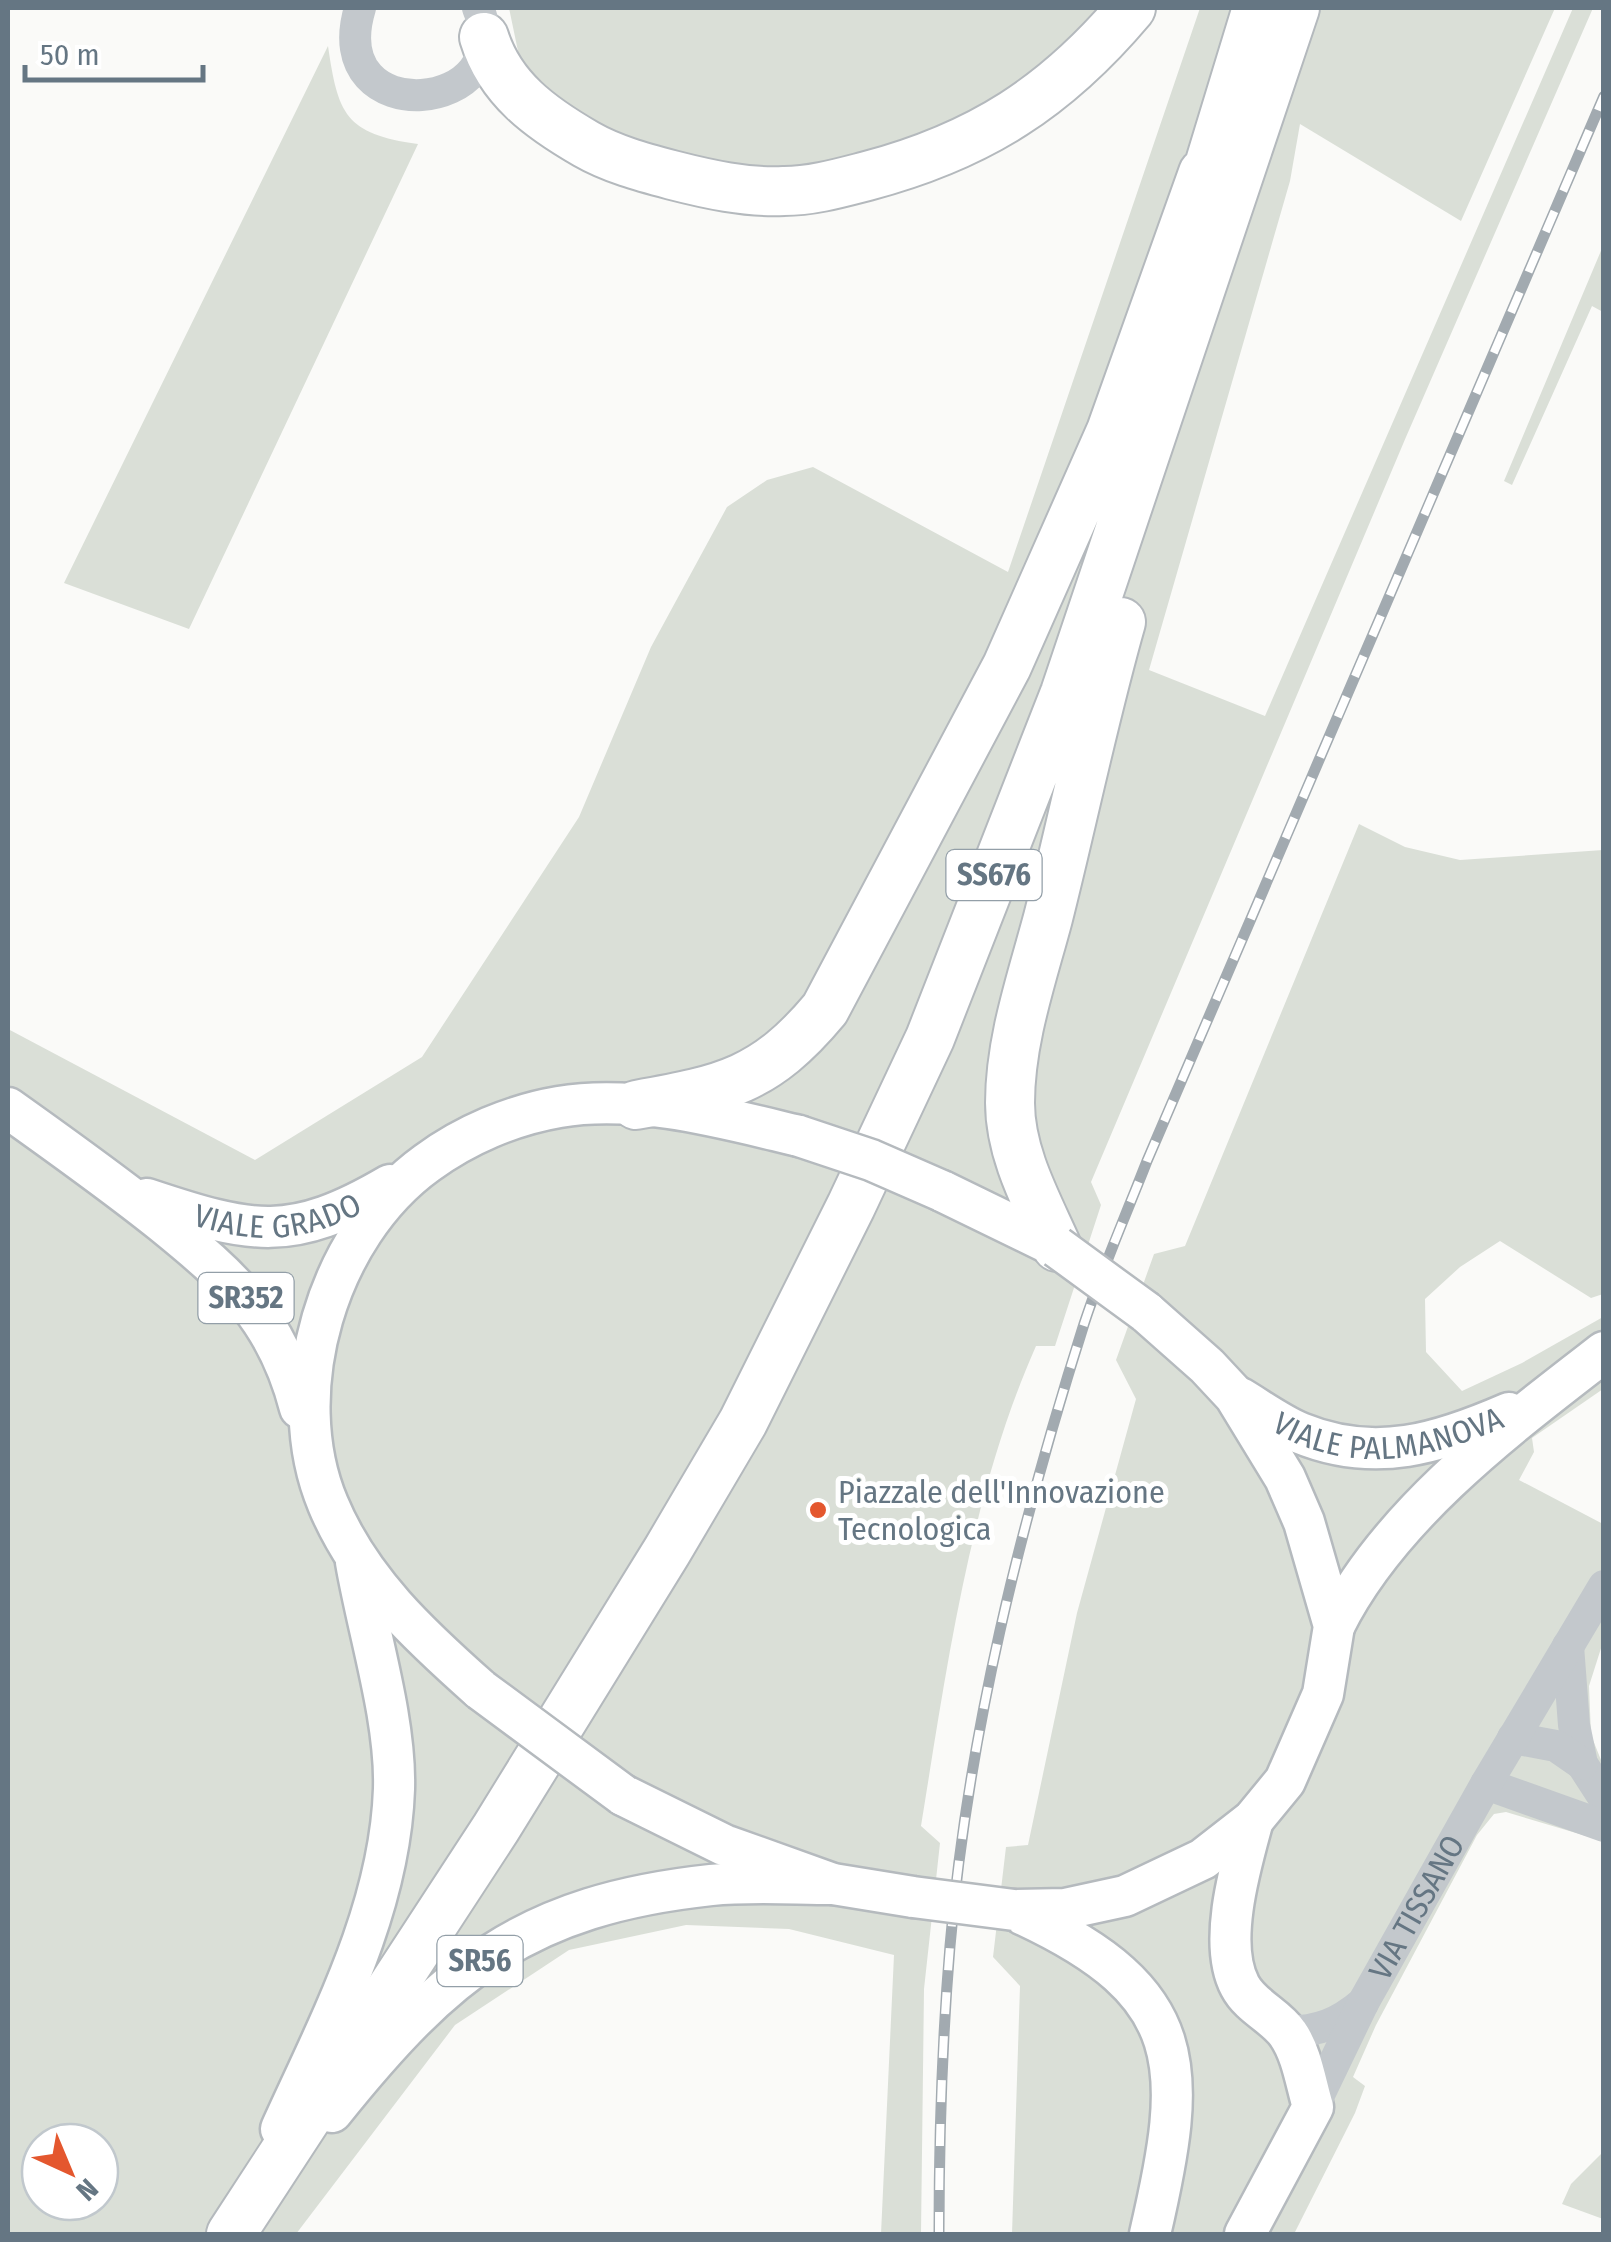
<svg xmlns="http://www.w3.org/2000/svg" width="1611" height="2242" viewBox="0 0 1611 2242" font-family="'Fira Sans Condensed',sans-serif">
	<rect width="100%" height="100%" fill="#fafaf8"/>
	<path fill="#dadfd7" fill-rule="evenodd" d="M509,8H1097L1077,31L1024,77L971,117L856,165L738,174L604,138L545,92L519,56Z
		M1200,8H1555L1461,221L1300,124L1290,181L1149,670L1265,716L1573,8H1593L1406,437L1091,1182L1101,1205L1055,1346H1036C970,1495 947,1666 921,1826L940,1843L924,1989L921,2234H881L894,1955L789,1929L686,1925L569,1950L455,2025L296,2234H8V1029L255,1160L422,1057L579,817L651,647L727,507L767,480L813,467L1008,572ZM40,2142H100V2202H40Z
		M328,46C338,114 345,134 418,144L189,629L64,583Z
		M1603,246V312L1592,306L1512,485L1504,481Z
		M1359,824L1405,847L1460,860L1603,850V1294L1591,1298L1500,1241L1460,1267L1425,1299L1426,1352L1462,1391L1522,1363L1603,1317V1389L1532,1438L1534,1452L1519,1480L1603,1524V1642L1589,1686L1591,1735L1603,1765V1841L1506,1812L1494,1814L1477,1835L1376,2025L1353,2077L1365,2086L1355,2113L1294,2234H1012L1020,1986L993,1957L1006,1847L1028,1845L1077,1613L1136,1399L1116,1360L1154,1254L1185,1246Z
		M1603,2152V2219L1562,2204L1571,2184Z"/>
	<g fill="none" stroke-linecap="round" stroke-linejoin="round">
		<defs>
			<g id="major">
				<path d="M8,1108C60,1145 112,1182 162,1222C231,1278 277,1318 300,1408"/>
				<path d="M942,1191L1057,1247"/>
				<path id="s2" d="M147,1199C252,1234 291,1243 390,1185"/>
				<path id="s3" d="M1240,1398C1260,1410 1279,1424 1300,1433C1375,1464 1440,1443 1509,1413"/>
				<path d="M1334,1626C1389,1515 1507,1427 1604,1352"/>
				<path d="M481,1690C420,1636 360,1581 328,1504C281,1392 327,1235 427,1163C465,1135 512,1115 559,1107C638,1094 723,1118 799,1136"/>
				<path d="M623,1795L724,1845L833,1884L913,1897"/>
				<path d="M1014,1910L1065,1909L1125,1896L1203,1859L1253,1820L1285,1781L1323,1694L1334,1626L1304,1522L1285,1478L1235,1396L1207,1366L1146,1312"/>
				<path d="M1022,1914C1192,1993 1189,2066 1150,2234"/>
				<path d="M332,2112C446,1970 525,1905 711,1885C751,1881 793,1884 833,1884"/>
				<path d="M281,2129C330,2021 390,1909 394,1789C396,1718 368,1632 356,1562"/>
				<path d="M1245,2234L1313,2107C1306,2084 1302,2054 1288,2034C1276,2016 1251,2007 1240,1986C1217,1943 1241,1864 1253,1820"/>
			</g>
			<path id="highway" d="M484,37C500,89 541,118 586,144C612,159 642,167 672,175C707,184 747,193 784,191C812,191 840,183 867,176C980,146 1056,97 1131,8
				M1197,205L1257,8
				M636,1105C725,1089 765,1081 825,1009L1007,666L1111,431L1203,173
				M1057,1247C1037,1202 1010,1154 1010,1103C1010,1040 1032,978 1048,918C1073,819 1093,720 1121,622
				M231,2234L496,1828L667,1551L743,1422L851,1206L930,1038L1065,693L1295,8"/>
		</defs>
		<use href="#major" stroke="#b5babe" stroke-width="45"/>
		<use href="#highway" stroke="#b4b9bd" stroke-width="52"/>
		<g stroke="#c3c8cc" stroke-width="32">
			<path d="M360,8C322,134 523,114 478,8"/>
			<path d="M1568,1646L1574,1725L1582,1764L1604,1798"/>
			<path d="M1513,1738L1556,1746L1582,1764"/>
			<path d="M1486,1784L1604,1826"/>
			<path d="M1287,2032C1319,2031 1338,2024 1363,2003"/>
			<path id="s1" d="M1313,2107L1363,2003L1486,1784L1604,1586"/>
		</g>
		<use href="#major" stroke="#fff" stroke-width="40"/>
		<use href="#highway" stroke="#fff" stroke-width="48"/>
		<defs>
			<path id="rail" d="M939,2234C939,2138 942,2042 950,1946C968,1735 1020,1526 1084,1324C1102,1269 1126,1215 1147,1161L1604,96"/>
		</defs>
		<use href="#rail" stroke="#a2aab0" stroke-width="11"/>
		<use href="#rail" stroke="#fff" stroke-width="8" stroke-dasharray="22" stroke-linecap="butt"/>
		<defs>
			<path id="major-bridge" d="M799,1136L871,1160L942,1191
				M1057,1247L1146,1312
				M481,1690L623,1795
				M913,1897L1014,1910"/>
		</defs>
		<use href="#major-bridge" stroke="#b5babe" stroke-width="45" stroke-linecap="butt"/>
		<use href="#major-bridge" stroke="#fff" stroke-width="40"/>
	</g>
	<circle fill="#e4572e" stroke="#fff" stroke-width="4" cx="818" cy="1510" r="10"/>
	<g text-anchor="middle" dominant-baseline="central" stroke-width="10" stroke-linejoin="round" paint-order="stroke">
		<g fill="#fff" stroke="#939fa8" stroke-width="2.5">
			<rect x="946.5" y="850" width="95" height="50" rx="8"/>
			<rect x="198.5" y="1273" width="95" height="50" rx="8"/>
			<rect x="437.5" y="1936" width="85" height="50" rx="8"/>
		</g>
		<g font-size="30" font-weight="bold" fill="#657683">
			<text x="994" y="875">SS676</text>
			<text x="246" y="1298">SR352</text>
			<text x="480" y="1961">SR56</text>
		</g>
		<g font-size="32" fill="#657683" stroke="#fff">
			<text stroke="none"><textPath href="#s2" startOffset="135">VIALE GRADO</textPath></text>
			<text stroke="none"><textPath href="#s3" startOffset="160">VIALE PALMANOVA</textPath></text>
			<text stroke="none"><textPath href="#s1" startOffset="225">VIA TISSANO</textPath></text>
		</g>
		<g font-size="32" fill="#657683" stroke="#fff" text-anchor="start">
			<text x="838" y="1492">Piazzale dell'Innovazione<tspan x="838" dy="37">Tecnologica</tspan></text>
		</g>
	</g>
	<rect width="1611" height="2242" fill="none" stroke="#657683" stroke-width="20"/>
	<g transform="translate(70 2172) rotate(136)"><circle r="48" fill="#ffffff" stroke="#c1c8cd" stroke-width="2.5"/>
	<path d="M0-8L18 38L0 25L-18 38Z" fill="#e4572e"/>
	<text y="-15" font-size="28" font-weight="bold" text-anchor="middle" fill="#657683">N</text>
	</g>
	<path d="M25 65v15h178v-15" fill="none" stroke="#657683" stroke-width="5"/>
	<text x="40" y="65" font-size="30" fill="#657683" stroke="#ffffff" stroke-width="8" paint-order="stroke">50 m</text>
</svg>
